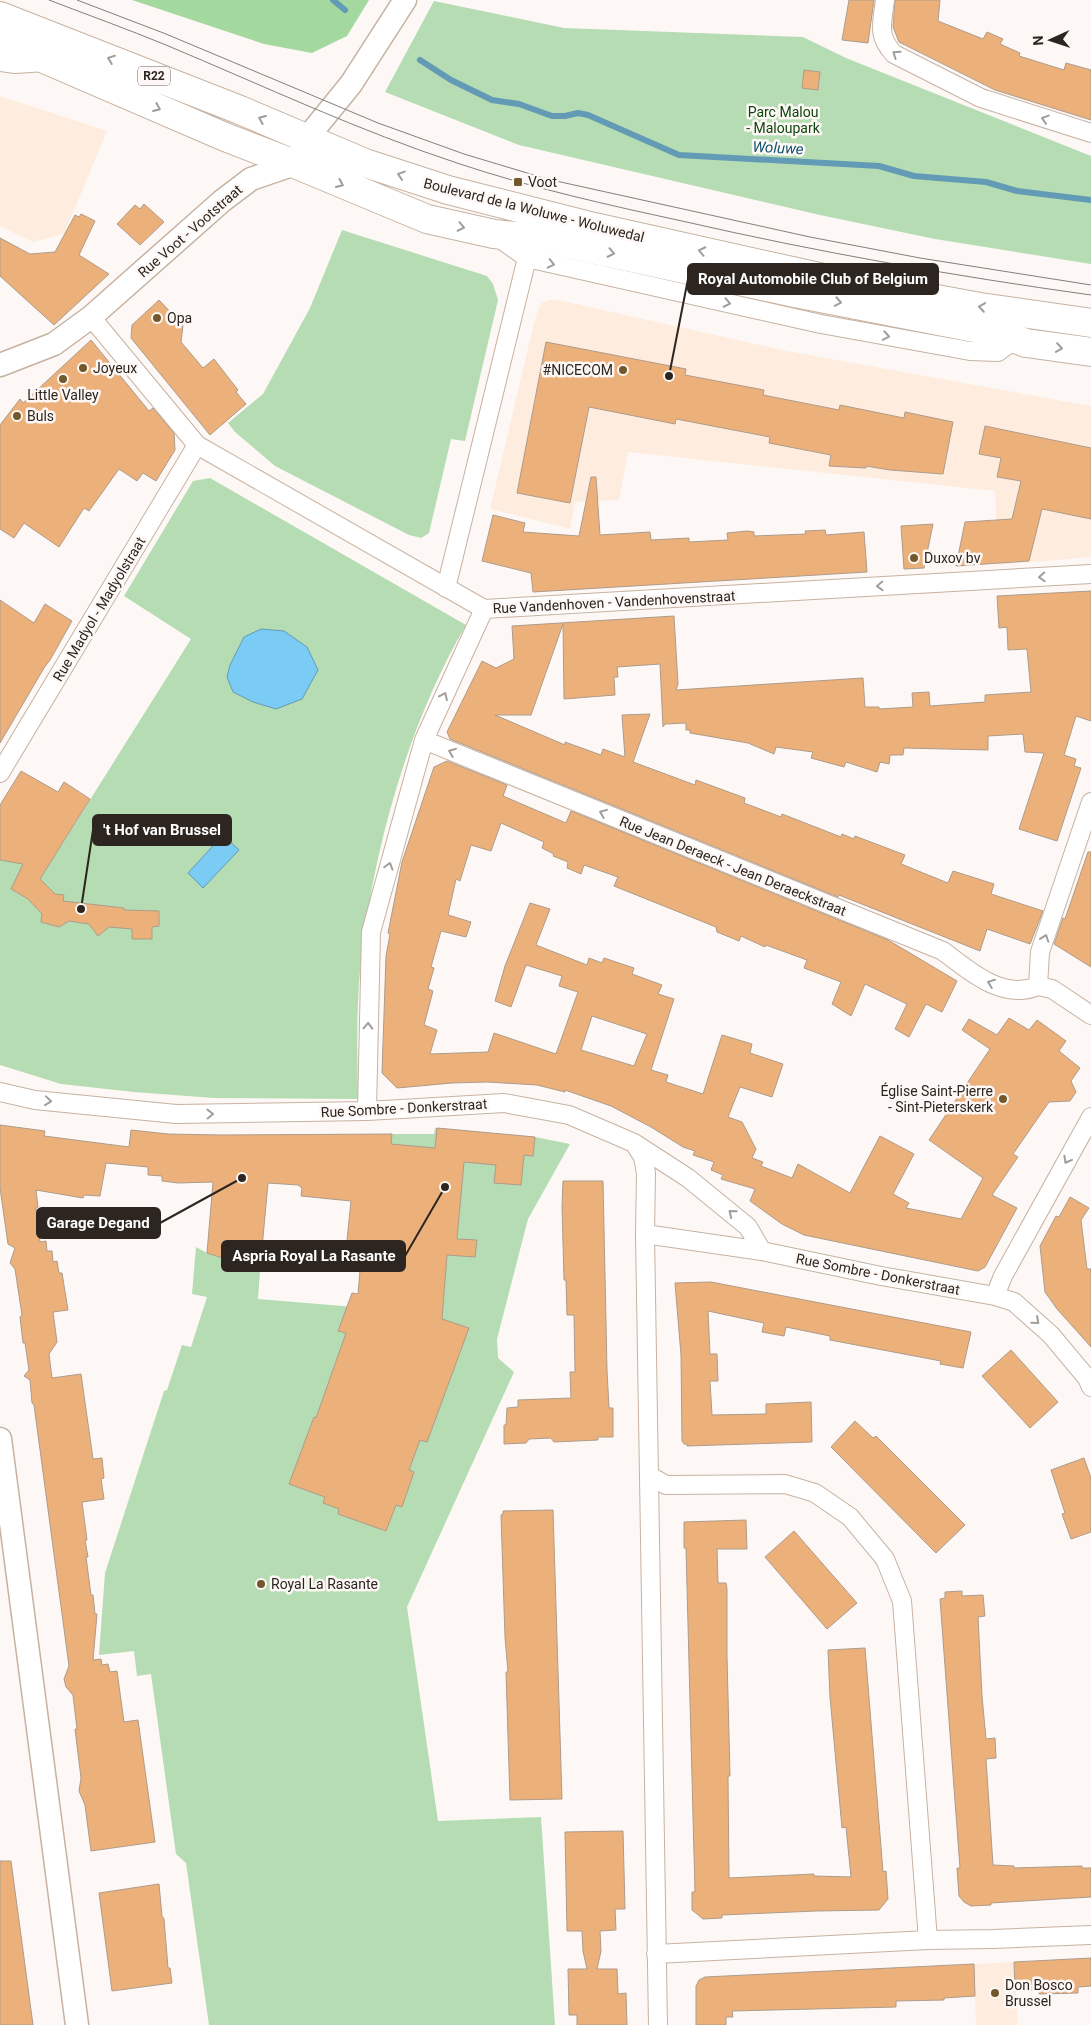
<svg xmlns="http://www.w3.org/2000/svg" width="1091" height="2025" viewBox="0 0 1091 2025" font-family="Roboto,sans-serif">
	<rect width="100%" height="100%" fill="#fdf8f5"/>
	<path fill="#feeddf" d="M0,96L107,131L64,234L33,242L0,226Z
		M549,300H558L782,350L1091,406V557L998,565L995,491L628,452L619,500L575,502L570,529L490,509L534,323L538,310L542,303Z
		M1014,1962L1018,2025H976L974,1964Z"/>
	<path fill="#b5dcb2" d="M434,1L564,28L803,37L846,58L1091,156V264L935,239L820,215L519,145L385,92Z
		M342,230L487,276L493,284L498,300L465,441L451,439L429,533L421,538L409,535L275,466L235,432L228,423L263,394L310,308Z
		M210,478L466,625C410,720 375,843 362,952C356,1001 357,1050 358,1099L214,1098L134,1092L61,1084L0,1065V838L61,846L191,639L124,596L193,481Z
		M435,1128L535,1137L570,1144L528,1219L497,1339L498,1358L514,1372L407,1607L438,1821L541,1817L555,2025H209L186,1863L176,1854L151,1674L137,1676L134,1651L99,1655L105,1573L164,1391L167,1390L182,1345L191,1347L207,1297L192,1294L196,1247L207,1253L260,1270L258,1299L355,1307L358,1294L374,1134H434Z"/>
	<path fill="#a3d99e" d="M132,0H369L347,36L312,53L264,44Z"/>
	<path fill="#7accf5" stroke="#639ab5" d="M261,629L284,631L307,647L318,670L302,699L276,709L253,702L233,692L227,677L230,665L244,637Z
		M223,835L239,850L203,888L188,873Z"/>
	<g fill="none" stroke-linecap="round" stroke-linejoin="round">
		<path stroke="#639ab5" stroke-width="6" d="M333,0L345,10
			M420,60L451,80L492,100L519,104L552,116H565L578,113L588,115L679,155L879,166L914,176L986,182L1017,191L1091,200"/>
	</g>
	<path fill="#ecb17b" stroke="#ae9b8a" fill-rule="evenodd" d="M849,0H874L868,43L842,40Z
		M895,0H940L938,21L983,39L987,32L1003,39L1000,44L1020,53L1019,56L1064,70L1066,63L1091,70V120L995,90L899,42L893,27Z
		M804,70L820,72L818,90L802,88Z
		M144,204L164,222L140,245L117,224L135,205L140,209Z
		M81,214L95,221L79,255L109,274L54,325L0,276V238L30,254L55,252L75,215L79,217Z
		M159,300L183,325L181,342L203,368L214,359L238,390L236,392L246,404L210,435L131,338L132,325Z
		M91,340L149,411L153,408L174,433L175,450L156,481L143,473L137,481L119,469L89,511L84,508L59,547L24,523L14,538L0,529V425L20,399L23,403Z
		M546,342L686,369L685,375L764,390L763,395L839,410L840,405L904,418L905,412L953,422L943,474L890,470L866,466V468L829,466L831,455L769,443L770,437L676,419L675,424L589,407L570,503L517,493Z
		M985,426L1091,448V519L1042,509L1029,561L956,566L965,522L1012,519L1021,481L997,477L1001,458L979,454Z
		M591,477H596L600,535L650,532L651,540L689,538V542L728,540L727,533L747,531L754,532V536L806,534L805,531L825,530L826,535L864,532L867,572L533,592L531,573L482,561L493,515L525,523L523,532L579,536Z
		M933,524L924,568L904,569L901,526Z
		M1091,591V721L1076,716L1064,755L1076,759L1074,766L1081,768L1057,841L1019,829L1044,753L1025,752L1023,734L988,736V750L904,748L903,755H890L889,764L880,762L877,772L846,762L844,767L811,758L813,752L776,747L774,754L748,743L690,733V730H686V723L665,724L663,727L660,664L617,667L618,677H614L615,695L564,699L563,624L531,715H495L565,745V742L601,755L603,749L625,757L622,715L650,714L633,762L695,785L696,780L715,787L745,798L744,803L781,817L782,814L841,837L842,834L854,839L855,836L905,855L901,864L948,883L953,871L994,884L991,894L1043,911L1030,944L987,929L980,951L839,895L838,897L450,739L447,732L482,661L496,668L514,659L512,626L674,616L678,684L676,690L863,678L865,707H879V709L913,707L912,693L929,692L930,706L985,702V695L1031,692L1027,649L1008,650L1007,627L999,628L997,596Z
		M0,600L34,623L45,604L72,621L50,660L44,668L0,743Z
		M447,761L507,785L503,796L566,823L571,811L888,940L957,981L942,1012L926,1004L909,1037L895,1029L907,1004L865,984L851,1016L832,1004L841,982L804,968L807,960L766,945L765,947L741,936L739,941L717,932L716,927L614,886L618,877L584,865L581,874L567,868L568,862L553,856L554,854L542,848L544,842L501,823L491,851L471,845L460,881L456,879L448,915L471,922L466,937L441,931L431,967L434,968L428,989L433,991L424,1025L437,1030L430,1054L488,1052L494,1033L556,1054L578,992L559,986L562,976L526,965L511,1007L495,1001L505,966L530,903L550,909L536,945L587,965L589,958L602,963L604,958L634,968L632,974L662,985L658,994L674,999L651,1070L668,1075L666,1082L703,1094L722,1035L752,1044L750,1053L783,1064L772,1097L740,1087L728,1117L742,1122L756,1149L752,1158L763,1162L761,1166L792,1178L798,1164L850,1193L880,1136L914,1154L893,1194L909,1203L906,1208L961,1219L983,1178L929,1140L990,1049L962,1030L969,1019L997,1035L1009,1018L1029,1030L1037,1020L1066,1041L1059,1051L1080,1068L1071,1081L1076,1092L1070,1101L1049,1102L1013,1154L1018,1157L992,1195L1017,1208L985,1267L978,1271L804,1235L782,1224L750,1201L755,1189L721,1179L723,1175L711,1170L714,1162L693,1155L695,1151L683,1147L651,1127L611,1106L565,1090V1092L537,1085L487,1082L452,1083L397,1088L382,1073L386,956L390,934L388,933L402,862L434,767ZM592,1016L647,1034L634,1066L581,1050Z
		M21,771L58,792L64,782L90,799L40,879L55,894L64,895L63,901L124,908V910L159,911V926L152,927V939H132V929L109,927L98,936L89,924L69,921L59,927L41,922L42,914L28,899L11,889L23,864L0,860V805Z
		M1088,852H1091V967L1054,944L1063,918L1065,919Z
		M0,1125L45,1131L44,1136L129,1147L131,1130L168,1134L222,1135L392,1134L391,1144L435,1148L437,1128L535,1137L533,1156L524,1155L521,1185L494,1183L496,1165L464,1162L457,1239L477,1240L475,1257L447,1255L442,1319L469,1328L427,1442L420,1440L409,1470L414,1472L402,1507L396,1505L386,1531L338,1514L339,1509L323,1503L325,1497L289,1484L314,1417L316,1418L346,1333L338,1331L352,1293L358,1294L361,1259L355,1258L356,1247L348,1246L347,1240L351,1201L301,1196L302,1188L298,1185L268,1183L260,1270L207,1253L213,1182L178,1183L162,1181V1176L148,1175V1167L106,1163L100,1196L84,1195L83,1198L36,1190L38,1207L36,1208L40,1242L46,1241L47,1251H52L53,1262L57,1261L59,1273H62L68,1310L53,1312L57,1342L49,1354L52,1378L81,1374L93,1459L102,1458L104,1478L101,1479L104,1499L82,1502L87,1540H85L88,1557H86L91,1595H93L95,1614H97L93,1660L101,1659L102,1665L108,1664L110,1672L117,1671L124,1722L138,1720L155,1842L91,1851L85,1805L79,1791L81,1778L75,1729H77L73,1695L66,1687L64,1679L69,1666L34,1405L32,1403L30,1380L24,1376L29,1370L25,1343H23L20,1317L22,1315L15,1269L10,1263L15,1248L8,1244L0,1188Z
		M563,1181H603L607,1370L609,1408H613V1437H598V1440L554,1442L551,1438L529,1439L526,1443L504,1444V1425H506L507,1408L518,1407V1400L571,1398L570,1372H575L574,1315H567L566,1280H564L562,1206Z
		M1070,1197L1089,1208L1081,1220L1087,1269H1091V1347L1057,1309L1045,1292L1040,1246L1056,1216L1059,1217Z
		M711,1282L971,1332L963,1368L940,1364L941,1361L830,1340V1336L786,1327L784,1336L762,1332L764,1323L708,1311L710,1354H717L718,1381H710L712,1415L766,1414V1404L811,1402L812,1442L687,1446V1444H684L682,1441L681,1355L675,1283Z
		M1011,1350L1058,1402L1030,1428L982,1376Z
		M855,1421L873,1438L876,1436L965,1525L936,1553L831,1447Z
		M1084,1458L1091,1478V1532L1071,1539L1062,1514L1065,1513L1051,1470Z
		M553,1510L562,1799L510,1800L506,1672H508L505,1637L501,1515L503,1514V1511Z
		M746,1520L747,1549H717L718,1583H726L727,1589V1656L730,1776H728L729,1878L814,1874V1876L851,1877L846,1827L842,1828L830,1697L828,1650L865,1648L883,1872L886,1871L888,1899L879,1910L816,1911L722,1915V1918L703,1919L692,1910V1892H695L686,1548H684V1522Z
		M794,1531L857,1603L827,1629L765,1557Z
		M962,1591V1596L983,1595L985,1616L978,1617L982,1696L986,1739L995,1738L996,1758L986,1759L993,1865L1014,1866V1868L1082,1866V1868H1091V1897L991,1903V1905L971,1906L964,1902L959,1896L957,1868H960L940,1599L945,1598V1592Z
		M623,1831L625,1909H615L616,1930L600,1931L601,1951L597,1969H617L618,1994L626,1993L627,2025H577V2015H569L568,1969H587L583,1951L582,1931H567L565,1832Z
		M0,1861H11L33,2025H0Z
		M159,1884L162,1916L164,1919L168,1968H170L172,1983L112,1991L99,1893Z
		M1091,1958V1986L1078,1987V1993L1039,1994V1990L1015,1991L1014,1962Z
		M974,1964L975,1996L944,1998V2000L896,2001V2007L732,2011L733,2017H726V2025H696V1986L699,1980L705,1977Z"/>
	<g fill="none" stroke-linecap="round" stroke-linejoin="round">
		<defs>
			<path id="minor" d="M885,0C882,24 877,36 894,54L981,98L1091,133
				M0,62L15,64L45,62
				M496,236L527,258L821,324L970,351L998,352L1014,340
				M91,317L197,445L484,609L1091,574
				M446,588L527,258
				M424,740L943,951C969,971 1003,1001 1038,986
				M0,773L197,445
				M1038,986L1040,952L1091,802
				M1038,986L1052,989L1091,1015
				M0,1092L35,1100L176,1114L367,1111L504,1103L569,1115L634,1143L688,1178L748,1227L762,1251
				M367,1111L371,932L424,740L484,609
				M634,1143L643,1157L646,1173L645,1234L658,2025
				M645,1234L762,1251L881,1276L995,1296L1014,1302L1051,1335L1087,1378L1091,1387
				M995,1296L1003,1276L1091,1117
				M650,1476L666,1485L785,1484L815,1493L850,1517L885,1559L902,1601L928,1940
				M656,1954L928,1940L993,1939L1091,1935"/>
			<path id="tertiary" d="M0,365L54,344L91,317L222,201L251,179L295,164L307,138L351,84L405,0
				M0,1439L77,2025"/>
			<path id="trunk" d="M0,16L240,110L365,163L448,190L594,227L828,279L980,307L1091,323
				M0,40L225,137L295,164L427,219L494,234L545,239L795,293L995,332L1026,343L1091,352"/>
		</defs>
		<use href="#minor" stroke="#c7b2a1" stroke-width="20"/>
		<use href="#tertiary" stroke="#c7b2a1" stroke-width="25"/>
		<use href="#trunk" stroke="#c7b2a1" stroke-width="30"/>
		<use href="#minor" stroke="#fff" stroke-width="18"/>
		<use href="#tertiary" stroke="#fff" stroke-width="22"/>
		<use href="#trunk" stroke="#fff" stroke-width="28"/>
		<path stroke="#857f7a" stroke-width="1" d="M49,0C88,15 127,29 166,45C264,86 359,131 460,164C532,188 608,205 682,221C817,252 954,276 1091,295
			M77,0L166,34L378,123L464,154L547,179L810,237L920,258L1091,285"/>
	</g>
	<defs><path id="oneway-chevron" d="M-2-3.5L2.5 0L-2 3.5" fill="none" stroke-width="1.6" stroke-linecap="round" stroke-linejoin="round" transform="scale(1.25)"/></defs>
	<g stroke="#a09d9a">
		<use href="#oneway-chevron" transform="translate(896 54) rotate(-145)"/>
		<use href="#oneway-chevron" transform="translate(111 59) rotate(-159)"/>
		<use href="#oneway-chevron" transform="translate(157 108) rotate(23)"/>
		<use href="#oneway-chevron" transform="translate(262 119) rotate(-157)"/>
		<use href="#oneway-chevron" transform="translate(1045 119) rotate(-162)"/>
		<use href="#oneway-chevron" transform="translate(401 175) rotate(-162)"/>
		<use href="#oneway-chevron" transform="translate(340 184) rotate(24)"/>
		<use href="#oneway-chevron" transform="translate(461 227) rotate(12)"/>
		<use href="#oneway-chevron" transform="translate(702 251) rotate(-168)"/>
		<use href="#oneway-chevron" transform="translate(611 253) rotate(12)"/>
		<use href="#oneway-chevron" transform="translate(551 264) rotate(13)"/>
		<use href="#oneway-chevron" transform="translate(838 302) rotate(11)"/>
		<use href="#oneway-chevron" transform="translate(727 303) rotate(12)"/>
		<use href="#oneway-chevron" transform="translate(982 307) rotate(-171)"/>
		<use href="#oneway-chevron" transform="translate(886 336) rotate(10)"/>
		<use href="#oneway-chevron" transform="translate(1059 348) rotate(8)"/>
		<use href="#oneway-chevron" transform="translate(1042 577) rotate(177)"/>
		<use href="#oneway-chevron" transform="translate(880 586) rotate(177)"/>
		<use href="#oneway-chevron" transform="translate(444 696) rotate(-65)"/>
		<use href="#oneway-chevron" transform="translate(452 752) rotate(-158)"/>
		<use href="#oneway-chevron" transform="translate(603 813) rotate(-158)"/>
		<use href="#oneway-chevron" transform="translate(389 866) rotate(-74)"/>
		<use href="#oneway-chevron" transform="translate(1045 938) rotate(-71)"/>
		<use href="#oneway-chevron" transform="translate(991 983) rotate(-159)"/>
		<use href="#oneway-chevron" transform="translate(368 1026) rotate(-88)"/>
		<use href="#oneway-chevron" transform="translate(48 1101) rotate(6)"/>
		<use href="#oneway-chevron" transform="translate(210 1114) rotate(-1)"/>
		<use href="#oneway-chevron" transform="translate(1067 1160) rotate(119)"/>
		<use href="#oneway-chevron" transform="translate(732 1213) rotate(-141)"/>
		<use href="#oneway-chevron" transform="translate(1036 1321) rotate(41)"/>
	</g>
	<g fill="#72582a" stroke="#fdf8f5" stroke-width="2">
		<rect x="513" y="177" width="10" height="10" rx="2.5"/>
		<circle cx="157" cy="318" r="5"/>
		<circle cx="83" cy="368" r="5"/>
		<circle cx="623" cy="370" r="5"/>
		<circle cx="63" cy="379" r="5"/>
		<circle cx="17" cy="416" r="5"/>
		<circle cx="914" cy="558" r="5"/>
		<circle cx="1003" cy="1099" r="5"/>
		<circle cx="261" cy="1584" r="5"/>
		<circle cx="995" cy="1993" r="5"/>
	</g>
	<g text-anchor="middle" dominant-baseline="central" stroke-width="5" stroke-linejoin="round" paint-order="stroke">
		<rect fill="#fdf8f5" stroke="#6b645f" stroke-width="1" x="138" y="66.5" width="32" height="19" rx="4"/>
		<g font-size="12" font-weight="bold" fill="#2d251f">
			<text x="154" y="76">R22</text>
		</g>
		<g font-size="14" fill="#0e450c" stroke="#fdf8f5">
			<text x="783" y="112">Parc Malou<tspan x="783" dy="16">- Maloupark</tspan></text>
		</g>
		<g font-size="14" fill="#2d251f" stroke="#fdf8f5" text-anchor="start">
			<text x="528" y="182">Voot</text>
			<text x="167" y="318">Opa</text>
			<text x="93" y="368">Joyeux</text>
			<text x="613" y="370" text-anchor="end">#NICECOM</text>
			<text x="63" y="395" text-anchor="middle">Little Valley</text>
			<text x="27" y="416">Buls</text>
			<text x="924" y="558">Duxov bv</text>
			<text x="993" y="1091" text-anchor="end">Église Saint-Pierre<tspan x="993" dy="16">- Sint-Pieterskerk</tspan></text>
			<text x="271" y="1584">Royal La Rasante</text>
			<text x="1005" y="1985">Don Bosco<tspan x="1005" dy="16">Brussel</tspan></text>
		</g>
		<g font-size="14" fill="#2d251f" stroke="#fdf8f5">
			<text transform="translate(534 210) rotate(14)">Boulevard de la Woluwe - Woluwedal</text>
			<text transform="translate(190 231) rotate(-41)">Rue Voot - Vootstraat</text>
			<text transform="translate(614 602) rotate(-3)">Rue Vandenhoven - Vandenhovenstraat</text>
			<text transform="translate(99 609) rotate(-59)">Rue Madyol - Madyolstraat</text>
			<text transform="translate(733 866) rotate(22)">Rue Jean Deraeck - Jean Deraeckstraat</text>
			<text transform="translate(404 1108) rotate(-3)">Rue Sombre - Donkerstraat</text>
			<text transform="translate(878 1274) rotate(11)">Rue Sombre - Donkerstraat</text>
		</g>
		<g font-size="15" font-style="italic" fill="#0e526d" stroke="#fdf8f5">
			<text transform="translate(778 148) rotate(3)">Woluwe</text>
		</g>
	</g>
	<path fill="none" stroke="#2d251f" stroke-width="2" d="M669 376L688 279M81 909L93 830M242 1178L160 1223M445 1187L405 1256"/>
	<g fill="#2d251f" stroke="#fdf8f5" stroke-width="2">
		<circle cx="669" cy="376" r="5"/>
		<circle cx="81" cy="909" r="5"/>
		<circle cx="242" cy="1178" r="5"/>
		<circle cx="445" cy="1187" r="5"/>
	</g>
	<g fill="#2d251f" stroke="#2d251f" stroke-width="2">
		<rect x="688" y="264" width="250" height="30" rx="5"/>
		<rect x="93" y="815" width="138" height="30" rx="5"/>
		<rect x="37" y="1208" width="123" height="30" rx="5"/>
		<rect x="222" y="1241" width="183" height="30" rx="5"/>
	</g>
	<g font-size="15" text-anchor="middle" font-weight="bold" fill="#fff">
		<text x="813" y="284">Royal Automobile Club of Belgium</text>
		<text x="162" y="835">'t Hof van Brussel</text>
		<text x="98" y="1228">Garage Degand</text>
		<text x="314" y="1261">Aspria Royal La Rasante</text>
	</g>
	<g transform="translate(1051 40) rotate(267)" stroke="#fdf8f5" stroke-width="4" paint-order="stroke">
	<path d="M0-4L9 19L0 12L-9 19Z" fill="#2d251f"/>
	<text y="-8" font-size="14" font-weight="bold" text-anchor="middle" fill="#2d251f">N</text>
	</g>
</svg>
